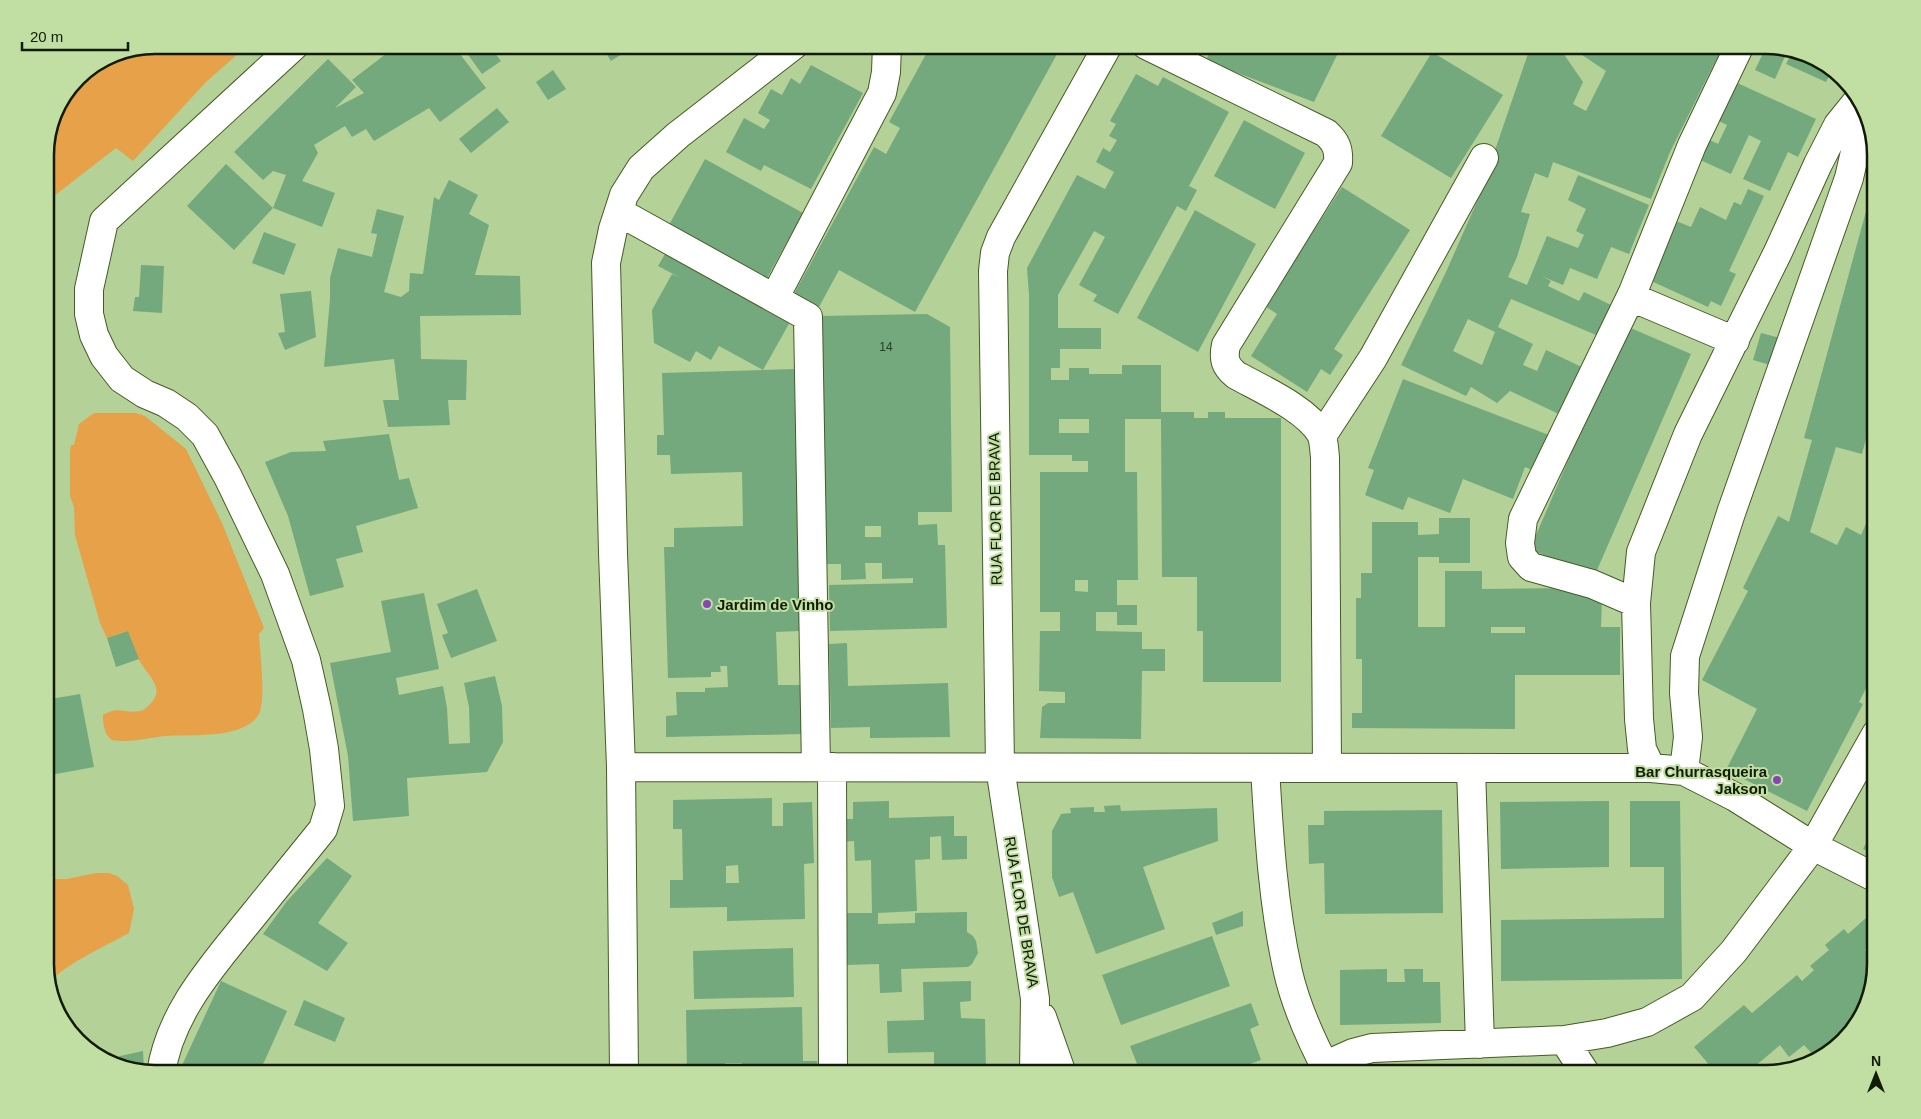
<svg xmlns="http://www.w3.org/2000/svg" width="1921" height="1119" viewBox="0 0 1921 1119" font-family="Arial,sans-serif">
	<rect width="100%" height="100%" fill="#b4d197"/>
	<path fill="#e7a149" d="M155,45H248L206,82L133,161L116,148L45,203V148L53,113L77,77L113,53Z
		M94,413H136L145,416L186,449L222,523L264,628L259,634C260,652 266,700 259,714C244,740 190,734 165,736C145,738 134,743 112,740C104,735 103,724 103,715C119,705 124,714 140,711C145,710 147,707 150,704C167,688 146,674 139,660C135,651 132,641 128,631L107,638L100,623L75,535L74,507L70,496V451L71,445H74L79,424Z
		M96,873H109L117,876L128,885L134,909L129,933C115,941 60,967 54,979C51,984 52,990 52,995L45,971V879H67Z"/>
	<path fill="#74a97d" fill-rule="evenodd" d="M381,45H453L486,88L440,122L429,108L374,141L366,129L352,137L345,126L314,145L318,153L302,181L335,193L322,227L273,208L286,175L273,171L263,180L234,152L328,59L356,87L335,108L364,93L352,80L387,53Z
		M461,45H489L501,61L482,74Z
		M601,45H636L611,61Z
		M931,45H1062L915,312L839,270L819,307L794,294L874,147L886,154L900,128L889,122Z
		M1212,45H1342L1314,102L1206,61Z
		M1531,45H1547L1561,50L1583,82L1573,104L1586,111L1606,71L1576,51L1580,45H1725L1713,66L1670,152L1651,199L1553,162L1548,178L1535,173L1521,212L1530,214L1517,257L1508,277L1527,285L1547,236L1578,248L1584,235L1576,231L1586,209L1568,200L1578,175L1649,205L1629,254L1611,247L1597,279L1570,268L1563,285L1541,276L1551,281L1548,286L1579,301L1584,292L1611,305L1596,335L1511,299L1498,327L1533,344L1523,365L1537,371L1546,350L1588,370L1565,417L1510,391L1497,403L1471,387L1466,396L1401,365L1446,272L1479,197ZM1468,319L1495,332L1482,365L1453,351Z
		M1767,45L1786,54L1775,79L1755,70Z
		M1432,52L1503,95L1451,178L1381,136Z
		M1792,52L1821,60L1820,63L1832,70L1826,82L1786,64Z
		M811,65L863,93L811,189L764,165L761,171L726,152L744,118L764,129L770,120L758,113L771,89L782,95L791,78L800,84Z
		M553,70L566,89L548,100L536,82Z
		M1136,74L1158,86L1163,77L1229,112L1189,186L1197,190L1186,211L1177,206L1118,314L1093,301L1097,295L1079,285L1105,237L1094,231L1058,295V328H1101V349H1060V368H1051V380H1069V368H1089V374H1122V365H1161V412H1194V418H1208V412H1225V418H1281V682H1203V631H1197V577H1162L1161,419H1125V472H1137L1138,580H1117V605H1137V625H1117V612H1096V631L1142,632V649H1165V671H1142L1141,739L1040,738L1042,707L1048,703H1065V692L1039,691L1040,631H1060V612H1040V472H1088V461H1072V455H1029V295L1027,268L1077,175L1105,189L1114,172L1096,162L1103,148L1110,152L1117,140L1109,136L1116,124L1110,121ZM1059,419H1089V433H1059ZM1075,580H1088V592L1075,591Z
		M1733,81L1816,119L1798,157L1788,152L1770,191L1743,179L1761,141L1749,135L1731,174L1696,158L1706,138L1718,144L1727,125L1716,120Z
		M497,108L509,122L471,153L459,139Z
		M1244,120L1305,153L1275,209L1214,176Z
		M1875,146L1876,373L1870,394L1876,396V401L1862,454L1836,447L1810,532L1837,545L1846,527L1861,535L1876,501V669L1859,702L1863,704L1807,811L1726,770L1757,709L1702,680L1748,591L1743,588L1778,516L1789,522L1812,440L1804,438L1874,182L1866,180Z
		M705,159L803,213L767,278L669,225Z
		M226,164L273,208L234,250L187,206Z
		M449,180L478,195L469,214L489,225L475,275L520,276L521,315L420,316L421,359L467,360L466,400H448L450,425L388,427L383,400H399L394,359L324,367L330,299V278L338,248L372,257L377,234L371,233L377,209L404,216L384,292L401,297L409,291L410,273L423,274L434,197L439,200Z
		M1342,187L1410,230L1334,349L1343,355L1330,375L1321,369L1307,392L1251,356L1277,314L1265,306Z
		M1748,189L1764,196L1729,271L1736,274L1721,306L1711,301L1708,307L1649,280L1676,221L1691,227L1700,207L1726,220L1734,202L1741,205Z
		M1195,210L1256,244L1198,352L1137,318Z
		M264,232L296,244L284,275L252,263Z
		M665,254L790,322L763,370L719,346L711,360L696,351L690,362L654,343L652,310L672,274L681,278L658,266Z
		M141,265L164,266L162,313L133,311L135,297H139Z
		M311,291L316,337L285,350L278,333L285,332L280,294Z
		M927,314L950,327L952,512H918V525L937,524L938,545H945L947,628L830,631L829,585L913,583V578L882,579V563H865L866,579L841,580V564H825L821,316ZM865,526H881V537H865Z
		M1626,326L1691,354L1594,577L1530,549Z
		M1761,333L1784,339L1777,367L1753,360Z
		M794,369L800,631L776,632L778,685H801L803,734L666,737V716L677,715L676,692H705V688L728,687L727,666H720L721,672H711V677L668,678L664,547H674V528L743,526L742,472L671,474L670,455H657V435H664L662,373Z
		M1403,379L1549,435L1535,471L1525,467L1513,499L1463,479L1450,513L1408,497L1403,510L1365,495L1374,470L1368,468Z
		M389,434L399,480L409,478L418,508L356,526L363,552L336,559L344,587L310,596L288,516L265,462L291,452L326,451L323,441Z
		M45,508H47L55,557L45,559Z
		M1439,518H1470V563H1439V557H1418V627H1445V571H1482V589L1584,588L1602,599L1601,627H1620V675H1515V729L1352,728V713H1362V659H1356V598H1361V573H1372V522H1418V535L1439,534ZM1491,627H1525V633H1491Z
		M477,589L497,641L451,658L442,635L448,633L437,604Z
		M424,593L439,669L396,678L399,695L443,686L447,708L449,744L470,743L469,707L464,683L495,676L502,706L503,742L487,772L407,778L409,816L353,821L348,756L330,663L391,652L381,601Z
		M128,631L139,659L116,667L107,638Z
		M847,643L848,686L948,683L950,737L870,738V727L831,728L829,644Z
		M80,694L94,767L45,776V700Z
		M772,798V826H783V803L812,802L814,863L804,864L805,919L727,921V907L670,908V880H683L682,829H673V800ZM738,865L739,883H726V866Z
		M889,801V818L954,816V836H967V859L942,860L941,836L930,837V859L915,860L917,911L878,913V924L915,923V913L967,912V932L973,936L976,941L978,953L972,964L968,967L901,969L902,992L880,993L879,964L847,965L845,913H872L871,860L855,861L854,841L841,842L840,819H853V802Z
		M1609,801V867L1501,869L1500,802Z
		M1630,801H1680L1682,979L1501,981V920L1664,918V867H1630Z
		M1120,805L1121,811L1217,808L1218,841L1143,867L1165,929L1096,954L1073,892L1059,897L1052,877V831L1061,814L1071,813L1070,808L1094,807V812H1105L1104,806Z
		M1442,810L1443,913L1325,914L1324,863L1309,864L1308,825H1324V811Z
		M1876,823V855L1863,849Z
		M327,858L352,876L318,923L348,943L327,971L263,934L287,901Z
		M1243,911V926L1216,935L1212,923Z
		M1866,918L1876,931V941L1865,950L1876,964L1861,1019L1821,1059L1818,1060L1804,1045L1789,1057L1780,1045L1746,1074H1717L1694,1047L1744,1005L1752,1013L1797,975L1802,981L1814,970L1810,966L1829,950L1825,945L1844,929L1848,934Z
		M1212,936L1230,986L1121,1025L1102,975Z
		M793,948L794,997L694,999L693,951Z
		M1387,969V982H1405L1404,969H1423V982H1440L1441,1023L1340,1025V970Z
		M221,981L287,1011L265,1060L258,1074H178Z
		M971,981V1001L960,1002L961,1018L985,1019L986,1070L961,1071V1074H914V1072L934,1071V1052L888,1053L887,1021L924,1020L923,982Z
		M304,1000L345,1018L335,1042L294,1025Z
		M1251,1003L1259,1025L1250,1029L1261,1060L1222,1074H1141L1130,1046Z
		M802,1007L803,1061H817L818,1074H742V1063H725V1074H687L686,1010Z
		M143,1051L144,1069L139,1070L102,1060Z
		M270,1065L297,1074H267Z"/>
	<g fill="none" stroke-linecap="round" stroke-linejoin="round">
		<defs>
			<path id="minor" d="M1146,45L1326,133C1336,142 1339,149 1338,163L1226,345C1223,359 1225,366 1236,375C1261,389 1307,409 1321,434C1324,440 1324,449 1325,457L1327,768
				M619,212L808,317L816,767
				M775,297L882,93L886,72L887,45
				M1631,297L1735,341
				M1322,436L1373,358L1484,158
				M1636,603L1592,584L1531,567L1522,557L1520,543L1523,519L1633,292L1692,145L1740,45
				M621,767L1651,768L1684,771L1735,797L1813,846L1876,878
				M832,767L833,1074
				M1265,768C1269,836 1273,905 1288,972C1296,1007 1312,1042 1329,1074
				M1471,768L1480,1044
				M1651,768L1642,749L1639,719L1636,603L1641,552L1688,434L1778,252L1818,164L1838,125L1859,99
				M1684,771L1688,737L1684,693L1685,656L1731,513L1849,178L1864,112
				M1042,1017L1062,1074
				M1564,1040L1586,1074
				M1324,1066L1353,1053L1372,1048L1564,1040L1607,1033L1647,1022L1692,997L1734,951L1813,846L1876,734
				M161,1074C169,1013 214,964 251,918C275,888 299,859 323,829L330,806L324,749L317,709L306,660L275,574L228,477L205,435L187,417L166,403L145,394L122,379L104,356L94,335L89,314V289L104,221L295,45
				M624,1074L621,767L613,553L606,263L613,229L624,195L641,168L678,135L794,45
				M1034,1074L1035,999L1000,767L993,271L995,253L1001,237L1108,45"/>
		</defs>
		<use href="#minor" stroke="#445c26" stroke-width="30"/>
		<use href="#minor" stroke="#fff" stroke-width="28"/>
	</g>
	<g fill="#8843b6" stroke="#c1dea3" stroke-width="2">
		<circle cx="707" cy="604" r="5"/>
		<circle cx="1777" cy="780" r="5"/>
	</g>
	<g text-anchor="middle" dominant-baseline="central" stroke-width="4" stroke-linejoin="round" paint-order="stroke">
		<g font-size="12" fill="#2a3e23">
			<text x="886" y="347">14</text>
		</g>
		<g font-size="15" fill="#111b05" stroke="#c1dea3">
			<text transform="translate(995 509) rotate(-91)">RUA FLOR DE BRAVA</text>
			<text transform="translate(1022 912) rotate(81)">RUA FLOR DE BRAVA</text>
		</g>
		<g font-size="15" font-weight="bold" fill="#111b05" stroke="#c1dea3" text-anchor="start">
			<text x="717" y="604">Jardim de Vinho</text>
			<text x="1767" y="771" text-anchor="end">Bar Churrasqueira<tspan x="1767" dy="17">Jakson</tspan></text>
		</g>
	</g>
	<path d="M0 0H1921V1119H0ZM155 54H1766A101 101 0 0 1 1867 155V964A101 101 0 0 1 1766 1065H155A101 101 0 0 1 54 964V155A101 101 0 0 1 155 54Z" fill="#c1dea3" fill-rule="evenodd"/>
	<path fill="none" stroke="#111b05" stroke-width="2.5" d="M155 54H1766A101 101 0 0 1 1867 155V964A101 101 0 0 1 1766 1065H155A101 101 0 0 1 54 964V155A101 101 0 0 1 155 54Z"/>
	<g transform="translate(1876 1074)" stroke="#c1dea3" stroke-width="4" paint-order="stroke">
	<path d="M0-4L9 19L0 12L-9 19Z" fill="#111b05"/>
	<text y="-8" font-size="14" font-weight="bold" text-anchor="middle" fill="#111b05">N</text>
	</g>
	<path d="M22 42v8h106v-8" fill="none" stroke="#111b05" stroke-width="2.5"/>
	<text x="30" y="42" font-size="15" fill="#111b05" stroke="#c1dea3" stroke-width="4" paint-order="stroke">20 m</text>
</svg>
